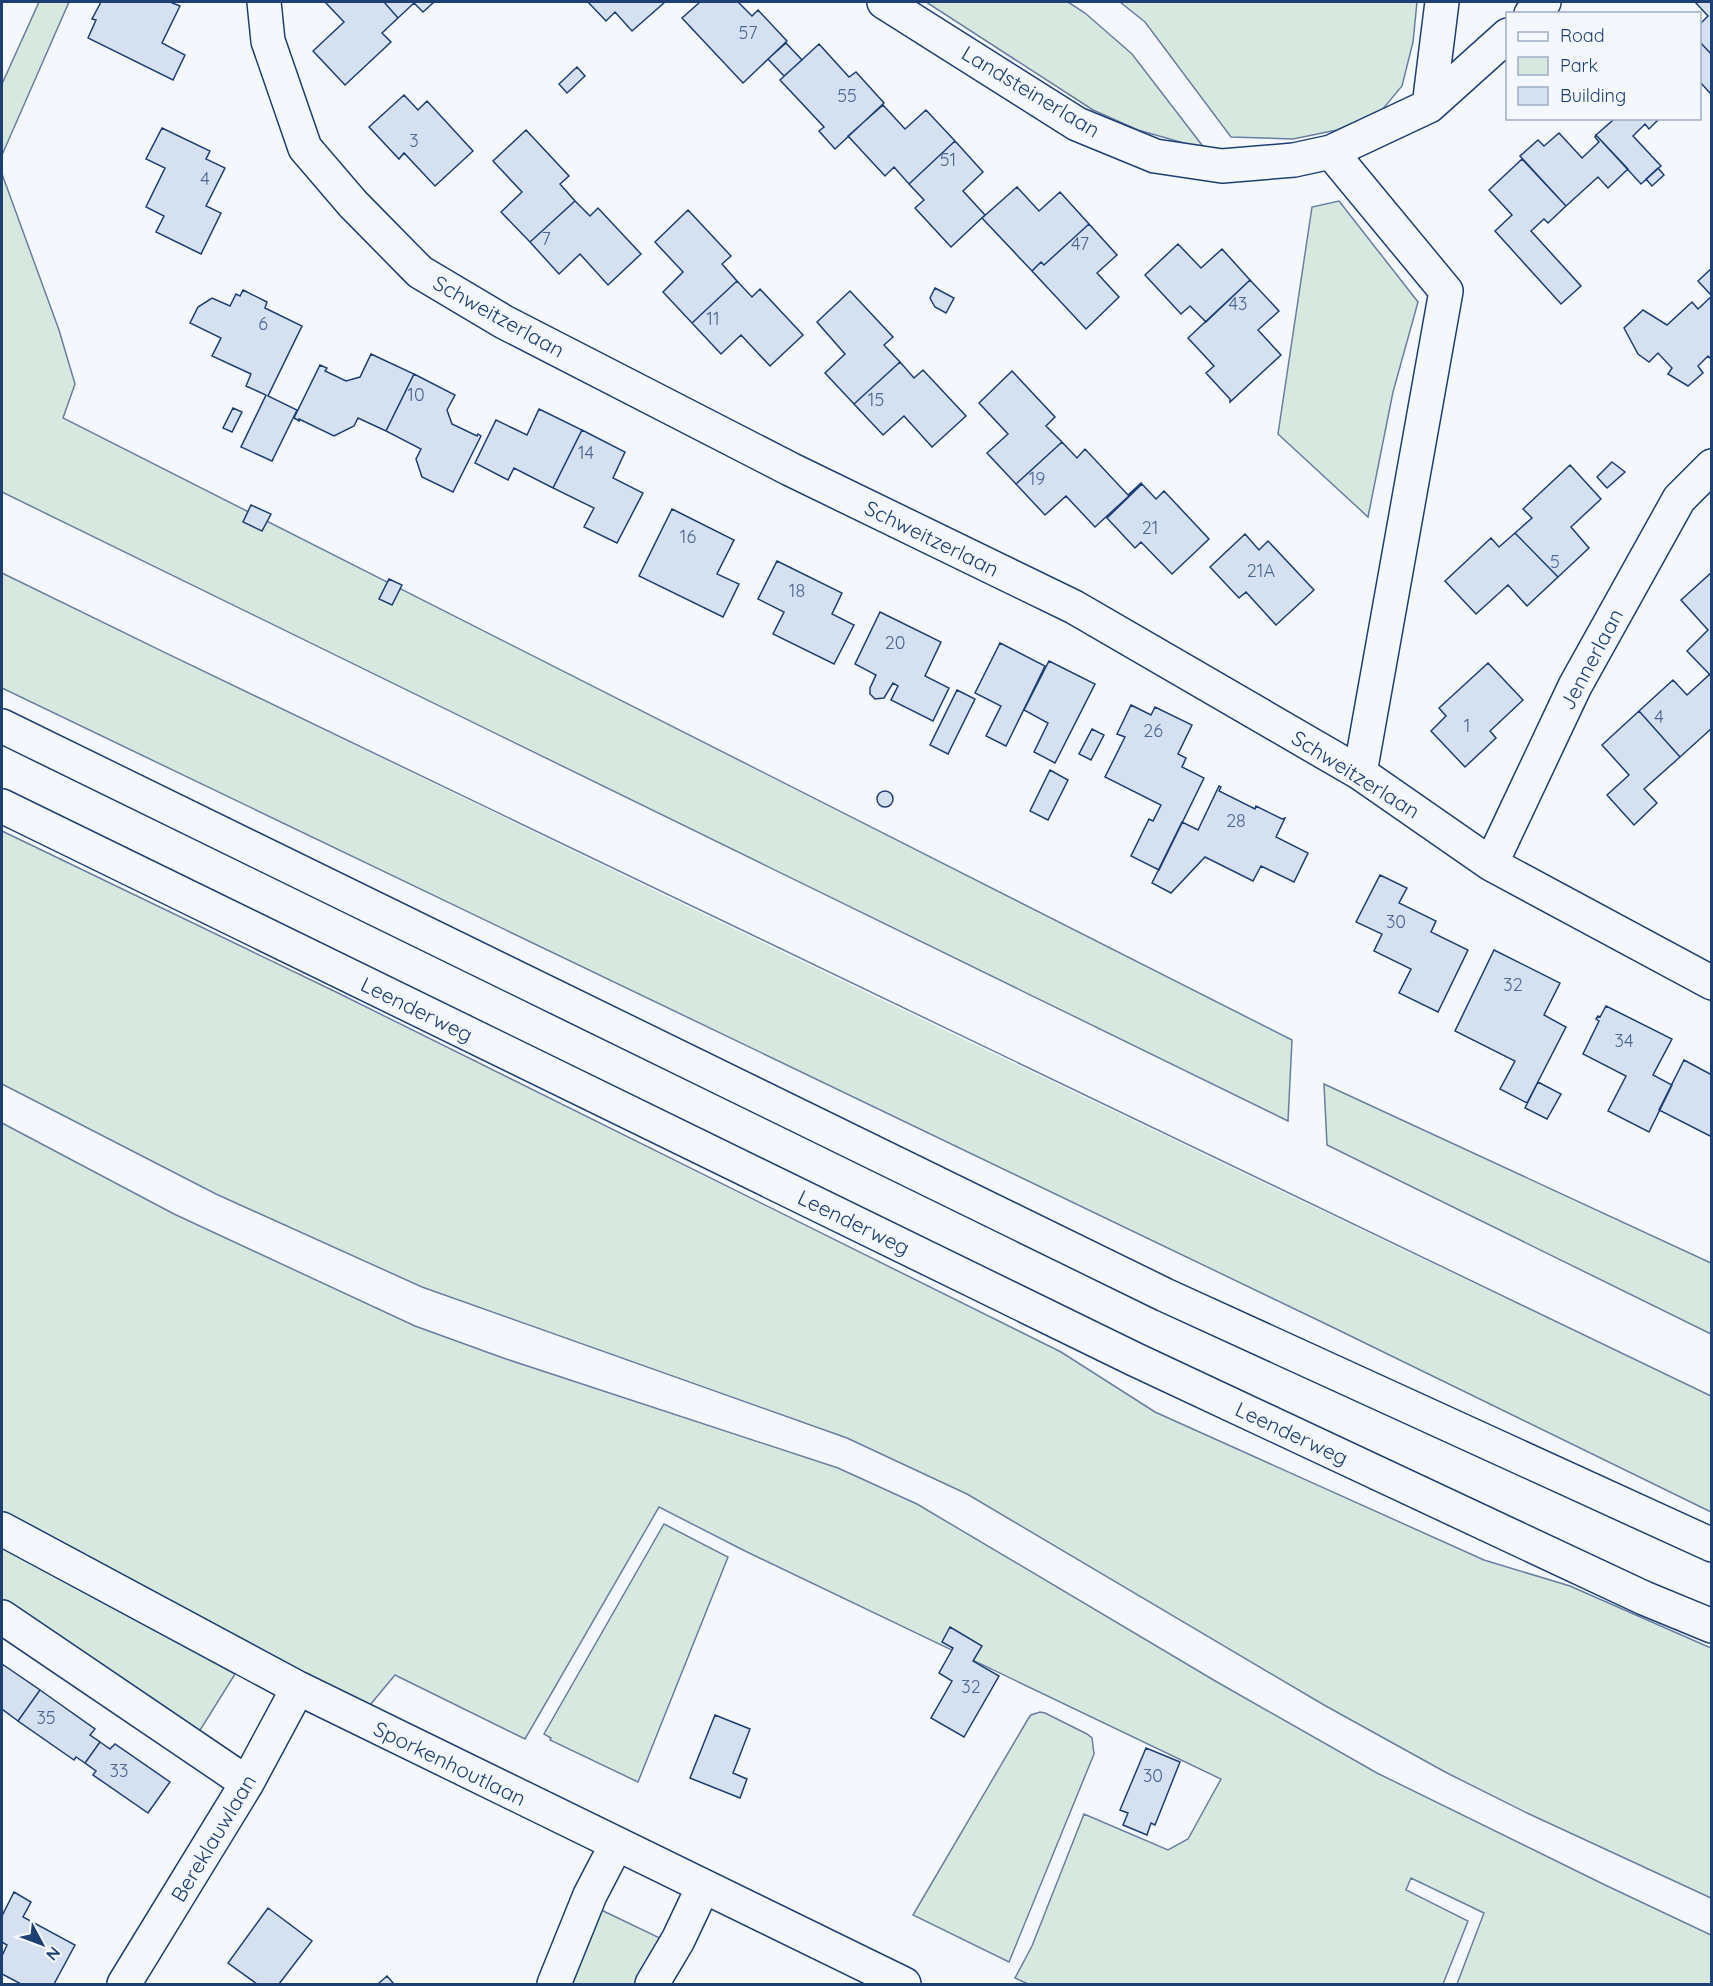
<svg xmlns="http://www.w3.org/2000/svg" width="1713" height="1986" viewBox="0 0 1713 1986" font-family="Quicksand,sans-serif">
	<rect width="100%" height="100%" fill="#f4f7fb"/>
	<path fill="#d7e8df" stroke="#687fa3" stroke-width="1.5" d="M39,2H69L2,155V84Z
		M926,2H1068L1085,13L1132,54L1205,149L1138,130L1093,110Z
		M1120,2H1417L1413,42L1402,86L1382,110L1337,130L1293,139L1231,137L1145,22Z
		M2,174L59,330L75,384L63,418L1292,1040L1288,1121L2,492Z
		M1339,201L1418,302L1393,392L1368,517L1278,434L1312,207Z
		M2,573C570,851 1140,1125 1711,1396V1512L1326,1324L2,688Z
		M2,831L336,992L1061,1352L1155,1412L1484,1560L1570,1586L1711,1648V1898L1527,1813L1447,1773L1324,1705L967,1494L847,1438L422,1287L216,1194L2,1084Z
		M1324,1084L1711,1263V1334L1327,1145Z
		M2,1123L174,1214L415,1326L506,1359L838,1468L917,1504L1217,1682L1377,1773L1603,1884L1711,1935V1984H1457L1484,1913L1411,1878L1406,1890L1468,1921L1443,1984H1028L1015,1978L1032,1946L1084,1814L1168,1850L1188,1839L1221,1779L745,1551L659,1507L525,1739L395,1675L370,1705L141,1592L2,1512Z
		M664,1524L728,1557L638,1782L550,1740L551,1738L544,1734Z
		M2,1548L235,1674L194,1740L2,1607Z
		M1040,1712L1045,1713L1087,1734L1092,1738L1094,1754L1009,1962L913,1915L1028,1719L1031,1715Z
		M595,1907L666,1941L641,1984H564Z"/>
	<path fill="#d5e0f0" stroke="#1d3f73" stroke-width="1.5" d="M101,2H170L180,6L162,43L185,55L173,80L88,38L96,20L92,19Z
		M325,2H384L398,18L382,33L391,42L345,85L313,51L344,22Z
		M384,2H434L423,12L414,3L398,18Z
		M588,2H665L632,31L615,12L606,21Z
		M700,2H738L752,16L758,10L787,41L743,83L682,18Z
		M1695,2H1712V55L1700,42V24L1708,16Z
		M1700,42L1712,55V92L1710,93L1700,82Z
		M786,43L802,60L784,76L768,59Z
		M819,44L849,77L856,72L884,103L835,149L819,131L824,127L780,80Z
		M577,67L585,76L567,93L559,84Z
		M404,95L418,110L427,101L473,151L435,186L404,153L399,159L369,127Z
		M883,105L905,129L926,110L955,141L909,184L894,167L885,176L848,136Z
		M1612,118H1660L1649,129L1645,124L1633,136L1661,166L1641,184L1596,135L1613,120Z
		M162,128L210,151L206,159L225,168L206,206L221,213L201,254L156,232L164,216L146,207L165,168L146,159Z
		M526,130L569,176L560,184L575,201L530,242L501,212L522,192L493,161Z
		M1559,133L1582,158L1599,142L1595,137L1596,135L1628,169L1608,188L1598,177L1566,206L1520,156L1538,140L1544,146Z
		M955,141L983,172L963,191L985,215L951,247L915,208L924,200L909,184Z
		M1522,159L1566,206L1548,223L1544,219L1531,231L1581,286L1561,304L1495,231L1512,215L1489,190Z
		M1658,168L1664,175L1652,186L1646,179Z
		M1017,187L1039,211L1060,192L1089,224L1044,265L1041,262L1032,271L982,218Z
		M575,201L590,216L598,208L641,254L608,285L580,254L559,274L530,242Z
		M688,210L731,256L722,264L737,281L692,323L663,292L683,272L655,242Z
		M1089,224L1117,255L1097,273L1119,297L1086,329L1032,271L1041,262L1044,265Z
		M1178,244L1201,268L1222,249L1250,280L1206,322L1190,306L1181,314L1145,275Z
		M1712,268V296L1698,281Z
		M1250,280L1279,311L1258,330L1281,355L1230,402V399L1206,373L1214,366L1188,338Z
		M737,281L752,297L760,289L803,335L770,366L741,335L721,354L692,323Z
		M935,288L954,298L946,313L935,307L930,298Z
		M243,290L267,302L265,308L302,326L268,396L297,410L272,461L241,447L266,395L246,386L251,374L212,356L221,338L190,323L198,307L212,298L230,306L236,294L240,296Z
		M850,291L893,337L884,345L900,362L854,404L825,373L845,354L817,322Z
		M1712,296V360L1708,356L1698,366L1703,373L1688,386L1668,374L1672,368L1658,353L1649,362L1638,354L1624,328L1643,310L1667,325L1692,302L1698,309Z
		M371,354L414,374L386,431L358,418L354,426L334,436L299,419V421L294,418L320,365L327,368L325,371L346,381L360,377Z
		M900,362L914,378L923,370L966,416L932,447L904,416L883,435L854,404Z
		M1012,371L1055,417L1046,426L1062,442L1016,484L987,453L1008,434L979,403Z
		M414,374L455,395L447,410L452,424L477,436L478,434L481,436L453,492L422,477L416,459L421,449L386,431Z
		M233,408L242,412L232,432L223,428Z
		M539,409L582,430L553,488L514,468L508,480L475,463L496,420L527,435Z
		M582,430L625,452L613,478L643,493L617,543L584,527L594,508L553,488Z
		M1062,442L1077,458L1085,449L1128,495L1141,483L1142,484L1095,527L1066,496L1045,515L1016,484Z
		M1612,462L1625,472L1607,488L1597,477Z
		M1570,465L1601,499L1571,527L1589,548L1558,577L1515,533L1532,518L1523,509Z
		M1142,484L1156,499L1164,491L1209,539L1172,574L1141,542L1135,548L1107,518Z
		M251,505L271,514L262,531L243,522Z
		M672,509L734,540L717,574L739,584L723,617L639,576Z
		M1515,533L1558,577L1527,606L1508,585L1476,614L1445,581L1491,538L1499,547Z
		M1245,534L1259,550L1268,541L1314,590L1276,625L1246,592L1239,598L1210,567Z
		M777,561L842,593L832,614L854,625L834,664L773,634L784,612L758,599Z
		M1712,572V677L1687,651L1708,630L1681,600Z
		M389,579L402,585L392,605L379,599Z
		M880,612L941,642L925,676L949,688L933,721L891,700L898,686L893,683L884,698L875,699L870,694V688L876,675L855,664Z
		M1000,643L1045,666L1006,746L986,736L1001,706L975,693Z
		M1049,661L1095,684L1055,763L1034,752L1048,723L1024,710Z
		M1488,663L1523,700L1490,731L1496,738L1465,767L1431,731L1446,716L1439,708Z
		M1709,675L1712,677V728L1680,757L1639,711L1673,680L1687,695Z
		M957,690L975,699L948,754L930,745Z
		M1131,705L1151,715L1155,707L1192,725L1178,754L1186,758L1182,767L1204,778L1159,870L1131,856L1149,819L1153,821L1161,805L1105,777L1125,737L1117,734Z
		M1639,711L1680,757L1644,789L1657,803L1634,825L1607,795L1629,775L1602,745Z
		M1092,729L1104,735L1091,760L1079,754Z
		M1050,770L1068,780L1048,820L1030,811Z
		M1219,786L1221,787L1219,791L1255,809L1256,806L1282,819L1285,818L1276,837L1308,853L1294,882L1261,866L1253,881L1205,857L1171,893L1152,883L1182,822L1198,830Z
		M877 799a8 8 0 1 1 16 0a8 8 0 1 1-16 0Z
		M1380,875L1407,888L1399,903L1436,921L1431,932L1468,950L1438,1012L1399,993L1411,969L1374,951L1382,934L1356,922Z
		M1494,950L1560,983L1544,1015L1566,1027L1527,1103L1500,1089L1515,1061L1455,1031Z
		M1606,1006L1672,1039L1653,1075L1672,1085L1649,1132L1608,1111L1626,1076L1583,1054L1599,1021L1596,1019L1598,1016L1600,1017Z
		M1684,1060L1712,1075V1137L1659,1110Z
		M1538,1082L1561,1094L1547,1119L1525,1108Z
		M950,1627L982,1646L973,1661L999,1676L964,1737L931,1718L952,1681L939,1673L953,1648L942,1642Z
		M2,1664L40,1690L18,1721L2,1709Z
		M40,1690L95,1729L90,1735L100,1742L85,1763L76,1757L74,1760L18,1721Z
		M715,1715L750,1729L733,1773L747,1779L740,1798L690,1778Z
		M100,1742L110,1749L115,1744L170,1782L148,1813L93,1775L96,1771L85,1763Z
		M1146,1748L1180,1762L1155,1825L1151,1823L1147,1835L1123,1825L1128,1813L1120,1810Z
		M14,1892L31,1902L23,1917L75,1945L54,1984H21L2,1974V1956L7,1945L2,1942V1916Z
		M268,1908L312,1941L279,1984H257L228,1963Z
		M387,1976L394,1984H378Z"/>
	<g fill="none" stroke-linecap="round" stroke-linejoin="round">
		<defs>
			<path id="minor" d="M264,2L268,41L305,148L353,204L420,272L504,322L790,469L1074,607L1360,773L1491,864L1712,983
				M884,2L1077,124L1155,156L1222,166L1294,160L1331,152L1429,106L1508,35
				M1531,14L1544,2
				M1429,106L1442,2
				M1331,152L1446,291L1360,773
				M1491,864L1575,686L1679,499L1712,466
				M2,1529L298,1688L904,1984
				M2,1617L247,1783
				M124,1984L247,1783L298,1688
				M554,1984L590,1895L616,1845
				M652,1984L678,1940L703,1887"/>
			<path id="major" d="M2,726L1165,1295L1712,1545
				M2,806L1134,1359L1644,1598L1712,1626"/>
		</defs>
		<use href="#minor" stroke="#1d3f73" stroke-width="36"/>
		<use href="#major" stroke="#1d3f73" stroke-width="36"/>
		<use href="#minor" stroke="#f4f7fb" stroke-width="33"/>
		<use href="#major" stroke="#f4f7fb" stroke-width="33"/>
	</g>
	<g text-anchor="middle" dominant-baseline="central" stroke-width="4.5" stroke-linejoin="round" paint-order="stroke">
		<g font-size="18" fill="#4b6792">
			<text x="748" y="32">57</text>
			<text x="847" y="95">55</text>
			<text x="414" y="140">3</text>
			<text x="948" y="159">51</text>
			<text x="205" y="178">4</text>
			<text x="546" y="238">7</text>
			<text x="1080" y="243">47</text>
			<text x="1238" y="303">43</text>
			<text x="713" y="318">11</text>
			<text x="263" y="323">6</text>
			<text x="416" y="394">10</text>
			<text x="876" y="399">15</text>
			<text x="586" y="452">14</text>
			<text x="1037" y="478">19</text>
			<text x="1150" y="527">21</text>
			<text x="688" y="536">16</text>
			<text x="1555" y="561">5</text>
			<text x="1261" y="570">21A</text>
			<text x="797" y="590">18</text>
			<text x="895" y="642">20</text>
			<text x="1659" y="716">4</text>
			<text x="1467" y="725">1</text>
			<text x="1153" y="730">26</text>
			<text x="1236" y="820">28</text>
			<text x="1396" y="921">30</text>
			<text x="1513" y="984">32</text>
			<text x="1624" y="1040">34</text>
			<text x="971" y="1686">32</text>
			<text x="46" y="1717">35</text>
			<text x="119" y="1770">33</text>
			<text x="1153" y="1775">30</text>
		</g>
		<g font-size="21" fill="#1d3f73" stroke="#f4f7fb">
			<text transform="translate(1031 91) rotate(31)">Landsteinerlaan</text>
			<text transform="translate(499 316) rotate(29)">Schweitzerlaan</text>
			<text transform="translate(932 538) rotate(26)">Schweitzerlaan</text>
			<text transform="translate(1591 659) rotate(-62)">Jennerlaan</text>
			<text transform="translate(1356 774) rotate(32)">Schweitzerlaan</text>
			<text transform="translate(417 1009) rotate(26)">Leenderweg</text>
			<text transform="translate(854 1222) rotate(26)">Leenderweg</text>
			<text transform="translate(1292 1433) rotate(25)">Leenderweg</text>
			<text transform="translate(450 1763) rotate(26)">Sporkenhoutlaan</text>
			<text transform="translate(213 1838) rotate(-59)">Bereklauwlaan</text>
		</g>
	</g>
	<rect width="1713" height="1986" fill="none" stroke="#1d3f73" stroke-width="6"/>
	<rect x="1506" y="12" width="195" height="108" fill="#f4f7fb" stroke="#9eadc5" stroke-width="1.5"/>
	<rect x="1518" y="32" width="30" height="9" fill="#f4f7fb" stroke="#9eadc5" stroke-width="1.5"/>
	<text x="1560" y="42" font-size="18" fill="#1d3f73">Road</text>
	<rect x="1518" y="57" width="30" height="18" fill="#d7e8df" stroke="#9eadc5" stroke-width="1.5"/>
	<text x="1560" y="72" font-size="18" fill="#1d3f73">Park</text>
	<rect x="1518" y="87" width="30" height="18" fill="#d5e0f0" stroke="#9eadc5" stroke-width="1.5"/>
	<text x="1560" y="102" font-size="18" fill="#1d3f73">Building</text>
	<g transform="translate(42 1944) rotate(131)" stroke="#f4f7fb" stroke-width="4.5" paint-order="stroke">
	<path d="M0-4.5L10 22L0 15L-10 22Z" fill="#1d3f73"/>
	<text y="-9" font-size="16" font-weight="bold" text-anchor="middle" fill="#1d3f73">N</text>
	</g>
</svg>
